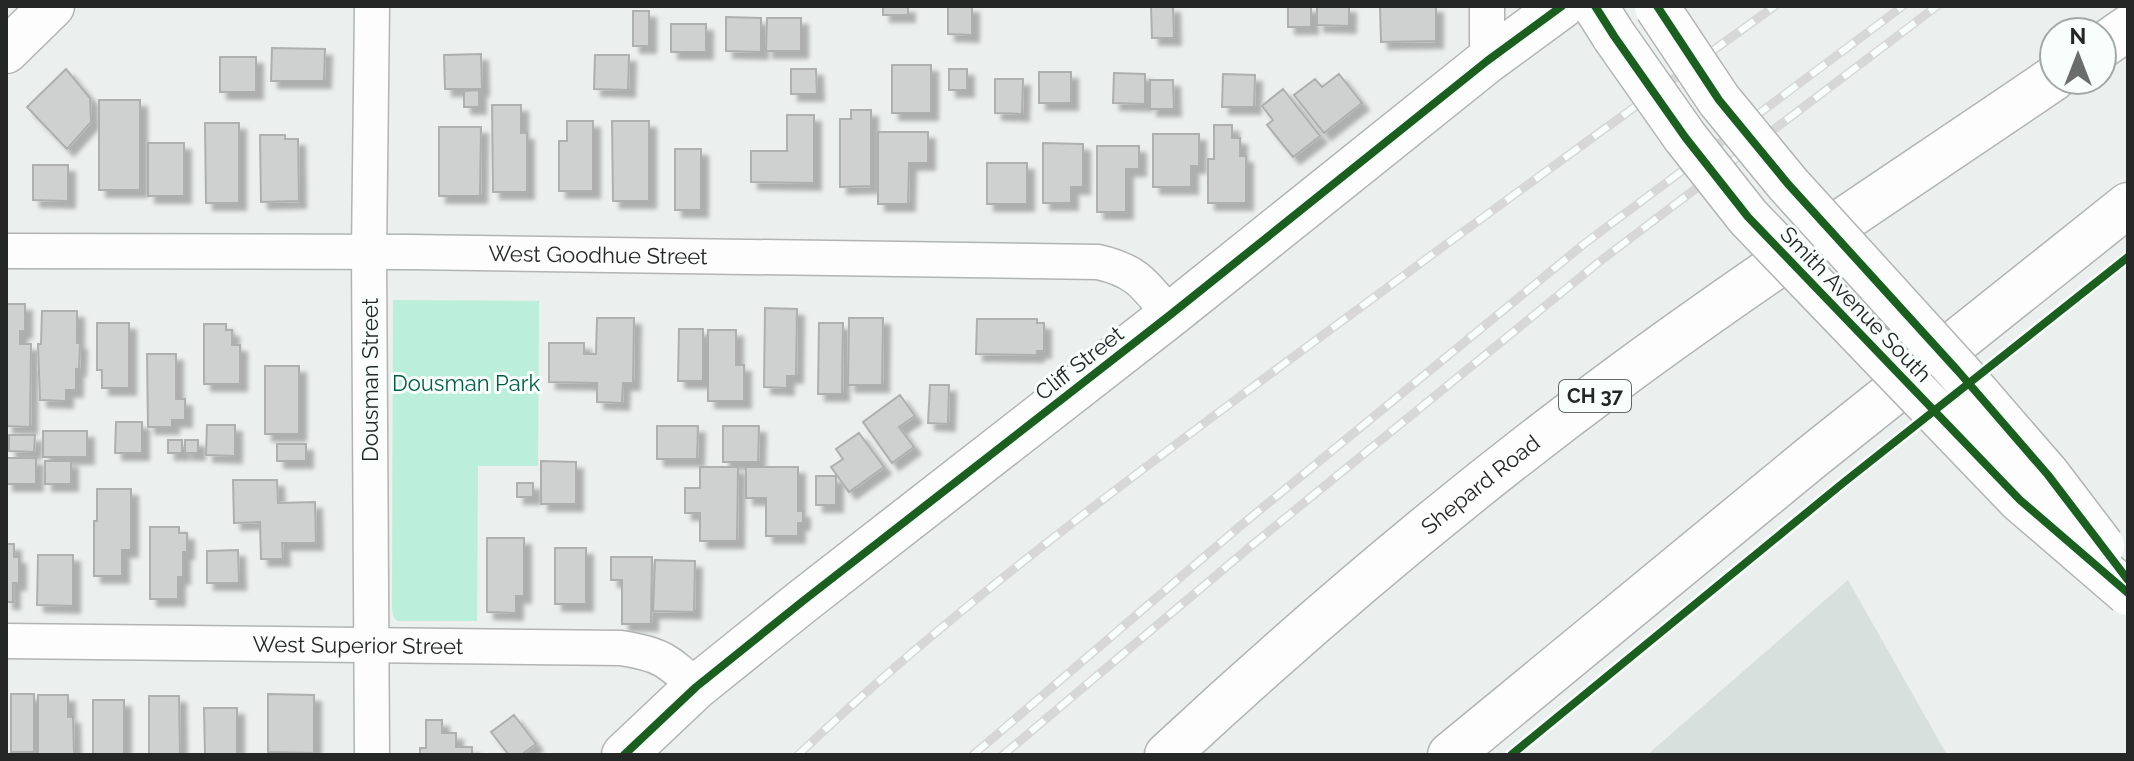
<svg xmlns="http://www.w3.org/2000/svg" width="2134" height="761" viewBox="0 0 2134 761" font-family="Raleway,sans-serif">
	<defs>
		<filter id="shadow"><feDropShadow dx="7" dy="7" stdDeviation="2" flood-color="#0004"/></filter>
	</defs>
	<rect width="100%" height="100%" fill="#ebefed"/>
	<path fill="#d7e0dc" d="M1848,580L1947,755H1647Z"/>
	<path fill="#bbeedb" d="M393,300L539,301L538,466H478L477,621H398L394,618L392,610Z"/>
	<path fill="#ced1cf" stroke="#adb0af" stroke-width="2" filter="url(#shadow)" d="M883,6H908V15H883Z
		M948,6H972V35L948,34Z
		M1151,6H1173L1174,38H1152Z
		M1288,6H1311V27H1288Z
		M1317,6H1349V26L1317,25Z
		M1380,6H1436V41L1381,42Z
		M633,11H649V46H633Z
		M726,17L761,18V52L726,51Z
		M767,18H801V51H766Z
		M671,24H706V52H671Z
		M272,48L325,49L324,81H271Z
		M481,54L482,89H445L444,55Z
		M595,55H629L628,90L594,89Z
		M220,57H256V92H220Z
		M892,65H931V113H892Z
		M66,69L90,98L91,122L67,149L27,107Z
		M791,69H816L817,94H791Z
		M949,69H967V90H949Z
		M1039,72H1071V103H1039Z
		M1114,73L1145,74V104L1113,103Z
		M1223,74L1255,75L1254,107H1222Z
		M1339,74L1362,103L1324,133L1294,95L1315,79L1322,87Z
		M995,79H1023L1022,114L995,113Z
		M1150,80H1173L1174,109H1150Z
		M1283,89L1320,136L1293,157L1267,125L1273,120L1262,106Z
		M479,90V107H464V91Z
		M99,100H140V190H99Z
		M492,105H521V133H527V192H493Z
		M851,110H871V186L840,187V119H851Z
		M787,115H814V183L751,182V151H787Z
		M567,121H593V191H559V141H567Z
		M612,121H649V201H613Z
		M205,123H239V203H206Z
		M1214,125H1232V138H1240V156H1246V203H1208V159H1214Z
		M439,127H481L480,196H439Z
		M878,132H928V163H909L908,204H878Z
		M1153,134H1199V166H1191V187H1153Z
		M260,135H285V139H298L299,201L261,202Z
		M148,143H184V196H148Z
		M1043,143L1083,144V187H1071V203H1043Z
		M1097,146H1139V169H1126V212H1097Z
		M675,149H701V210H675Z
		M987,163H1027V204H987Z
		M33,165H68V201L33,200Z
		M6,304H25V331H20V344H31L30,427L6,426Z
		M765,308L797,309L796,376H787V388L764,387Z
		M42,311H77V343H80L79,369H76V390H66V401L40,400L38,344H41Z
		M597,318H634L633,383H623L622,403L597,402V383L549,382V343H584V354H596Z
		M849,318H883L882,385H848Z
		M977,319H1037V323H1044V351H1037V355L976,354Z
		M97,323H129V388H102V370H97Z
		M819,323H843L842,394H818Z
		M204,324H226V330H232V345H240V384H204Z
		M679,329H703V381H678Z
		M708,330H736V365H744V401H708Z
		M147,354H176V399H185V420H172V427H148Z
		M265,366H299V434H265Z
		M930,385H949L948,424L928,423Z
		M900,395L915,416L899,427L914,447L892,463L863,422Z
		M116,422H142V453H115Z
		M207,425H235V456L206,455Z
		M657,426H698L697,459H657Z
		M723,426H759L758,462H723Z
		M43,431H87V457H43Z
		M859,433L884,467L849,492L831,467L843,459L836,449Z
		M9,435H35L34,452L9,451Z
		M168,440H182V453H168Z
		M185,440H198V453H185Z
		M277,444H306V461H277Z
		M6,458H36V484H6Z
		M45,461H71V484H45Z
		M541,461L576,462V504H541Z
		M700,467H738L737,541H700V513H685V488H700Z
		M746,467H798V511H803V523H798V536H766V498H746Z
		M816,476H836V505H816Z
		M233,480H277L278,503L315,502L316,543H282L283,559H261L260,522L234,523Z
		M517,483H533V497H517Z
		M97,489H131V550H122V576H94V521H97Z
		M150,527H179V533H187V552H183V577H178V599H150Z
		M487,538H524V596H516V613L487,612Z
		M6,544H14V557H19V583H13V602H6Z
		M555,548H586V604H555Z
		M238,550L239,583H207V551Z
		M38,555H73V606L37,605Z
		M611,557H652L651,624H622V580H611Z
		M655,560L695,561L694,612L653,611Z
		M11,694H34V752H11Z
		M268,694L314,695V753L268,752Z
		M38,695H68V717H73L74,755H38Z
		M149,696H179L180,755H149Z
		M93,700H124V755H93Z
		M204,708H237V755H205Z
		M514,715L536,744L521,755H509L491,732Z
		M426,720H442V733H456V747H472V755H420V748H426Z"/>
	<g fill="none" stroke-linecap="round" stroke-linejoin="round">
		<defs>
			<g id="street">
				<path d="M1487,6V61"/>
				<path id="s1" d="M6,251L410,252L1098,262C1138,271 1145,285 1170,315"/>
				<path id="s2" d="M6,641L621,648C660,654 668,660 696,687"/>
				<path d="M372,755L369,253L372,6"/>
			</g>
			<path id="secondary" d="M1595,6L1614,36
				M6,51L52,6
				M624,755L696,687L803,601L1170,315L1487,61L1562,6"/>
			<g id="highway">
				<path d="M2102,46L2128,28"/>
				<path id="s3" d="M1167,755C1311,621 1462,493 1621,376C1762,272 1909,177 2054,78"/>
				<path d="M1450,755L1812,457L2128,205"/>
			</g>
		</defs>
		<use href="#street" stroke="#b2b4b3" stroke-width="37"/>
		<use href="#secondary" stroke="#b2b4b3" stroke-width="47"/>
		<use href="#highway" stroke="#b2b4b3" stroke-width="47"/>
		<use href="#street" stroke="#fcfdfc" stroke-width="34"/>
		<use href="#secondary" stroke="#fcfdfc" stroke-width="44"/>
		<use href="#highway" stroke="#fcfdfc" stroke-width="44"/>
		<defs>
			<path id="rail" d="M798,755C939,621 1094,505 1250,389C1424,260 1599,132 1775,6
				M973,755L1239,527L1584,244L1903,6
				M1003,755L1251,546L1599,262L1937,6"/>
		</defs>
		<use href="#rail" stroke="#d7d7d7" stroke-width="9"/>
		<use href="#rail" stroke="#f8fefb" stroke-width="6" stroke-dasharray="18" stroke-linecap="butt"/>
		<defs>
			<path id="secondary-bridge" d="M1657,7L1719,100L1788,184L1958,371L2048,475L2102,546
				M1614,36L1685,137L1748,217L2020,500L2128,593"/>
		</defs>
		<use href="#secondary-bridge" stroke="#b2b4b3" stroke-width="47" stroke-linecap="butt"/>
		<use href="#secondary-bridge" stroke="#fcfdfc" stroke-width="44"/>
		<defs>
			<path id="cycleway" d="M1595,6L1614,36L1685,137L1748,217L2020,500L2128,593
				M1657,6L1719,100L1788,184L1958,371L2048,475L2128,580
				M624,755L696,687L803,601L1170,315L1487,61L1562,6
				M1511,755L1843,483L2128,257"/>
		</defs>
		<use href="#cycleway" stroke="#f8fefb" stroke-width="13"/>
		<use href="#cycleway" stroke="#1b5e20" stroke-width="8"/>
	</g>
	<g text-anchor="middle" dominant-baseline="central" stroke-width="6" stroke-linejoin="round" paint-order="stroke">
		<rect fill="#f8fefb" stroke="#646866" stroke-width="2" x="1559" y="380" width="72" height="32" rx="6"/>
		<g font-size="20" font-weight="bold" fill="#242726">
			<text x="1595" y="396">CH 37</text>
		</g>
		<g font-size="22" fill="#242726" stroke="#f8fefb">
			<text stroke="none"><textPath href="#s1" startOffset="592">West Goodhue Street</textPath></text>
			<text transform="translate(1856 304) rotate(46)">Smith Avenue South</text>
			<text transform="translate(1079 363) rotate(-38)">Cliff Street</text>
			<text transform="translate(370 380) rotate(-90)">Dousman Street</text>
			<text stroke="none"><textPath href="#s3" startOffset="414">Shepard Road</textPath></text>
			<text stroke="none"><textPath href="#s2" startOffset="352">West Superior Street</textPath></text>
		</g>
		<g font-size="22" fill="#055b45" stroke="#f8fefb">
			<text x="466" y="383">Dousman Park</text>
		</g>
	</g>
	<rect width="2134" height="761" fill="none" stroke="#242726" stroke-width="16"/>
	<g transform="translate(2078 56)"><circle r="38" fill="#f8fefb" stroke="#a3a8a6" stroke-width="2"/>
	<path d="M0-6L14 30L0 20L-14 30Z" fill="#6a6d6c"/>
	<text y="-12" font-size="22" font-weight="bold" text-anchor="middle" fill="#242726">N</text>
	</g>
</svg>
